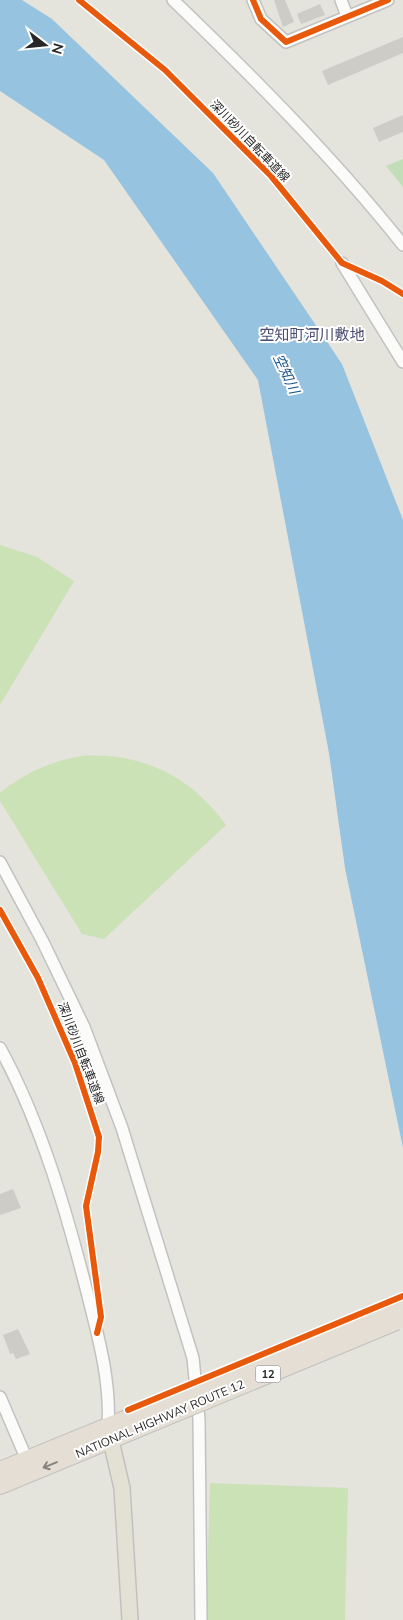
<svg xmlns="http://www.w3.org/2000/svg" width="403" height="1620" viewBox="0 0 403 1620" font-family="'Nunito Sans','Noto Sans JP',sans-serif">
	<rect width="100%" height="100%" fill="#e4e3dc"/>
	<path fill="#c2deb8" d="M403,159V187L386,166Z"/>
	<path fill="#cbe2b6" d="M0,545L37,557L74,581L0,705Z
		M81,756C141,752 191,776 226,825L104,939L82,934L0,801V793C24,773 50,762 81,756Z
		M210,1483L348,1488L345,1620H206Z"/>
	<path fill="#96c3e0" d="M0,0H22L52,19L213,173L342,364L403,520V1148L345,868L329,753L258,380L104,160L0,91Z"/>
	<path fill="#cdccc7" d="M274,0H285L294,22L283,27Z
		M320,4L325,15L301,24L297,14Z
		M403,37V53L328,85L322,71Z
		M403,115V132L379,142L373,128Z
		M13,1189L21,1208L0,1215V1194Z
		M18,1329L30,1354L16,1359L13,1353L10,1354L3,1335Z"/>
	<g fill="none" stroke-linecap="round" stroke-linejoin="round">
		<defs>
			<path id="minor" d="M173,0C254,78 333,157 403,245
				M253,0L261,19L286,42L388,0
				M341,0L347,16
				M342,263L403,362
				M0,862L42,940L84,1027L122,1128L193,1358L199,1419L201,1620
				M0,1048C41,1123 66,1210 87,1292C98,1336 111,1381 108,1427
				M0,1397L27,1460"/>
			<path id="major" d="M108,1428L122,1488L130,1620"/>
			<path id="highway" d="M0,1471L132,1417
				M0,1485L133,1430"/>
		</defs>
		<use href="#minor" stroke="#c2c2c2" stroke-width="14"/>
		<use href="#major" stroke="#c2c1bf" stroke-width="18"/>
		<use href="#highway" stroke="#c2c1bf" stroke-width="20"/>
		<use href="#minor" stroke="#fbfbfa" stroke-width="11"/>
		<use href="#major" stroke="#e3e1d3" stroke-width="15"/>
		<use href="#highway" stroke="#e5ded4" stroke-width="18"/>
		<defs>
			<path id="highway-bridge" d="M132,1417L403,1305
				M133,1430L396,1321"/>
		</defs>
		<use href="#highway-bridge" stroke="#c2c1bf" stroke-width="20" stroke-linecap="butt"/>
		<use href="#highway-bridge" stroke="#e5ded4" stroke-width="18"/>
		<defs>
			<path id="cycleway" d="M79,0L165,70L271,176L342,263L382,281L403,294
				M253,0L261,19L286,42L388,0
				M0,910L38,978L75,1063L99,1137L98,1152L86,1206L101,1317L97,1333
				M128,1410L403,1296"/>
		</defs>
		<use href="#cycleway" stroke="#fff" stroke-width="9"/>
		<use href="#cycleway" stroke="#e8590c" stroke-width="6"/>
	</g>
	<defs><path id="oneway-shaft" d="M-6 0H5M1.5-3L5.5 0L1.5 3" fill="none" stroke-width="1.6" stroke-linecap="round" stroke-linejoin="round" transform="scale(1.25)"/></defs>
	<use stroke="#86827e" href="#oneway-shaft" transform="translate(50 1465) rotate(158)"/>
	<g text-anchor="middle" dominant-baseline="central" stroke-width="4" stroke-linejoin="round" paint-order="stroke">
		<rect fill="#fff" stroke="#686868" stroke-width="1" x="255.5" y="1365.5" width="25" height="17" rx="4"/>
		<g font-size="11" font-weight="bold" fill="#272727">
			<text x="268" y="1374">12</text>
		</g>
		<g font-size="12" fill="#272727" stroke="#fff">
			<text transform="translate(250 141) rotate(46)">深川砂川自転車道線</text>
			<text transform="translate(81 1053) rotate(69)">深川砂川自転車道線</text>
			<text transform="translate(160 1419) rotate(-23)">NATIONAL HIGHWAY ROUTE 12</text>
		</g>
		<g font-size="14" font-style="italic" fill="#195288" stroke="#fff">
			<text transform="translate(286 374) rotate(65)">空知川</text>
		</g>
		<g font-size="15" fill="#4c4d72" stroke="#fff">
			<text x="312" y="335">空知町河川敷地</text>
		</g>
	</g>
	<g transform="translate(45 45) rotate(106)" stroke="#ffffff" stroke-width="4" paint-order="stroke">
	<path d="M0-4L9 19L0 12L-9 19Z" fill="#272727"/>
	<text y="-8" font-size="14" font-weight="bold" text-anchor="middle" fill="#272727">N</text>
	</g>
</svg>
